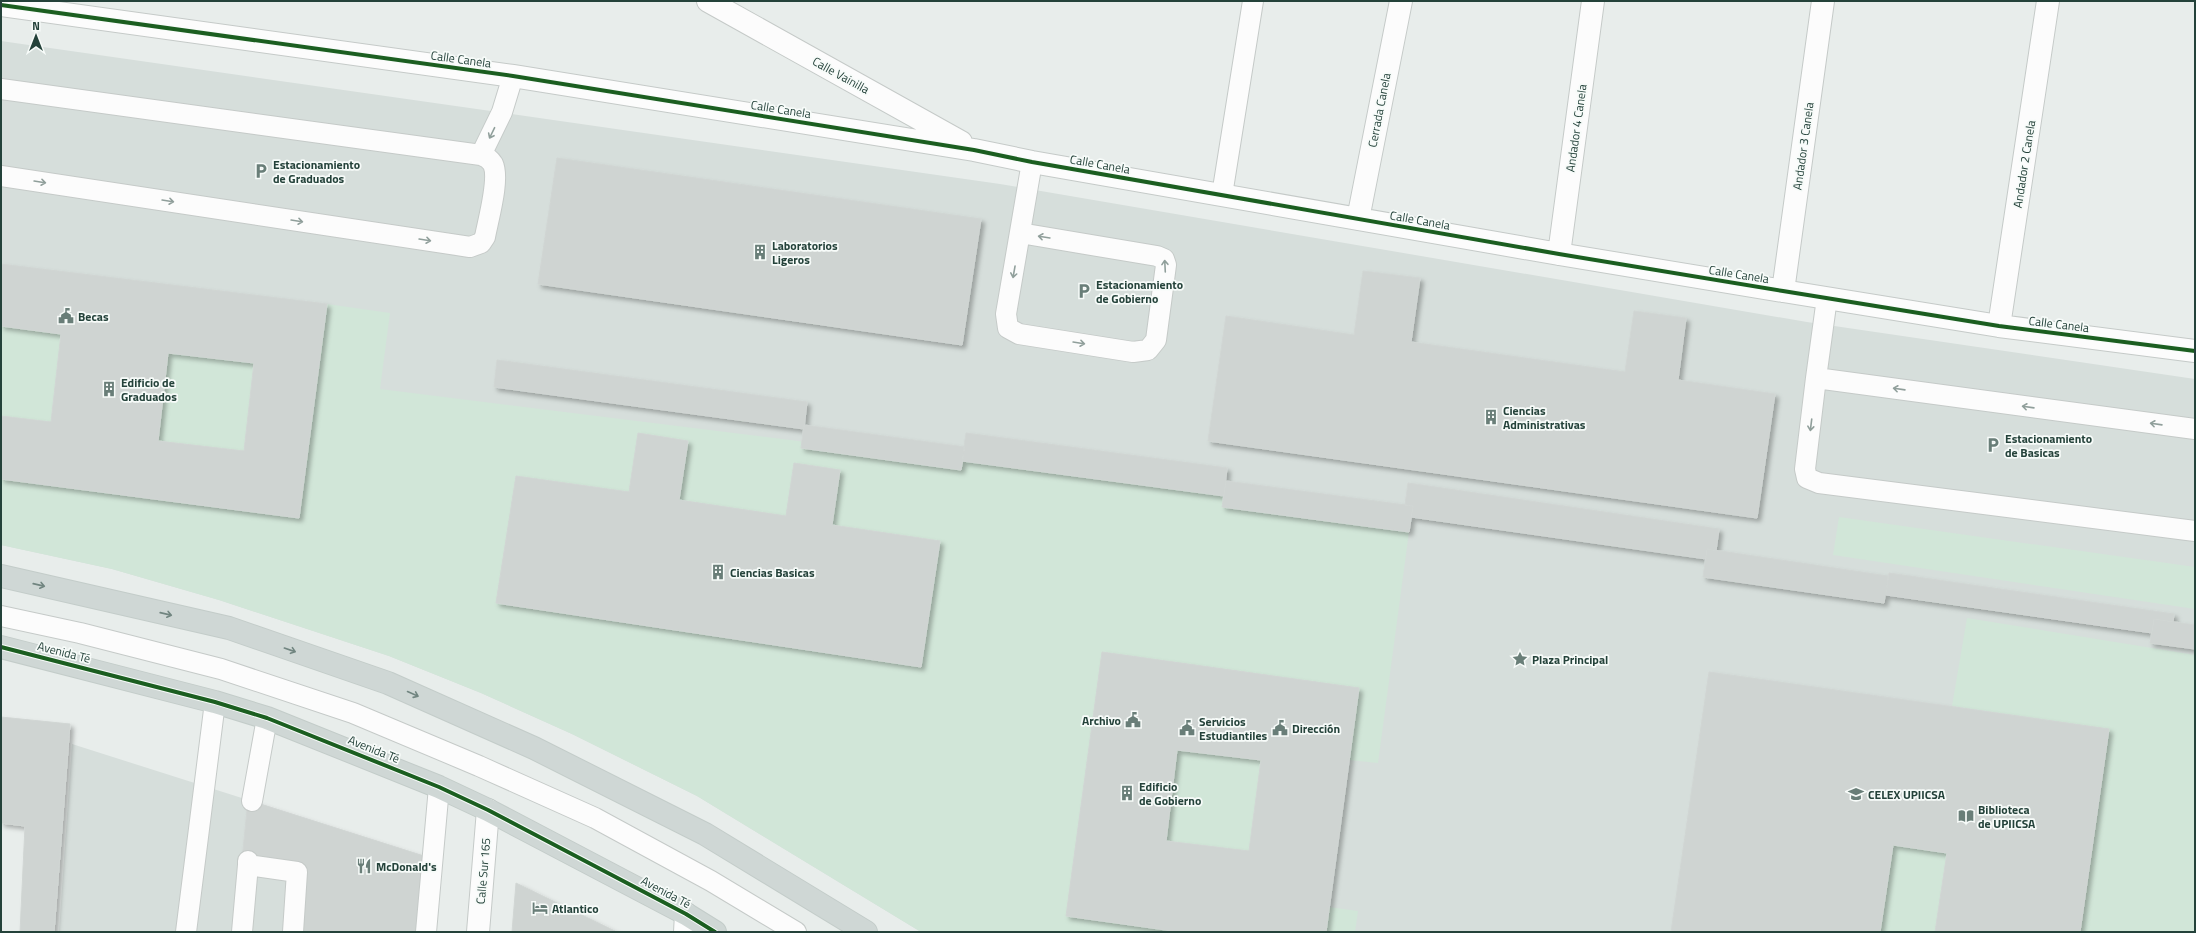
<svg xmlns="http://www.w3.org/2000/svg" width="2196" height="933" viewBox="0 0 2196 933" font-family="'Titillium Web',sans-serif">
	<defs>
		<filter id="shadow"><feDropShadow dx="3.5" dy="3.5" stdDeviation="2" flood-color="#0004"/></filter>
	</defs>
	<rect width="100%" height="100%" fill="#e8edeb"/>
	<path fill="#d6dedb" d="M1,41L1000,184L1807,322L2195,379V932H921L697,796L572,734L481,693L389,656L219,600L112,569L1,545Z
		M72,744L424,856L416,932H59Z"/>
	<path fill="#d1e6d8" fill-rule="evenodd" d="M327,304L390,313L380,389L1411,517L1378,763L1349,760L1359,688L1102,652L1066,916L1180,932H921L697,796L572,734L481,693L389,656L219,600L112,569L1,545V479L299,518ZM638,433L688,441L679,500L786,516L794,463L840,470L832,525L940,541L921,667L496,603L516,476L629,492Z
		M1,326L61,334L51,422L1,416Z
		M168,353L254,363L244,451L158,441Z
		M1839,517L2195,567V609L1833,555Z
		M1967,618L2195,655V932H2080L2109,729L1952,706Z
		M1177,750L1261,760L1249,851L1166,841Z
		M1893,845L1947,853L1935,932H1880Z
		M1329,907L1358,911L1355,932H1326Z"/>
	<path fill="#cfd4d2" stroke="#d1d6d4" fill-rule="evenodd" filter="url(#shadow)" d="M557,158L981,219L962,345L538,284Z
		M1,264L327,304L299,518L1,479V416L51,422L61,334L1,326ZM168,353L254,363L244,451L158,441Z
		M1363,271L1420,278L1411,342L1625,372L1634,311L1686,318L1678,380L1775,394L1757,518L1208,441L1226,316L1354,335Z
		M497,360L807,402L804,429L494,387Z
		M804,425L965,447L961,470L801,448Z
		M638,433L688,441L679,500L786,516L794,463L840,470L832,525L940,541L921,667L496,603L516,476L629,492Z
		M966,433L1227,468L1224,496L962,461Z
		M1226,481L1413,506L1409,532L1222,507Z
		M1408,483L1719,529L1716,551L1707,549L1706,559L1411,517L1413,506L1405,505Z
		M1707,549L1888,576L1884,603L1703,577Z
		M1889,573L2174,614L2173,622L2154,619L2152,633L1886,595Z
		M2154,619L2195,625V649L2150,643Z
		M1102,652L1359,688L1326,932H1180L1066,916ZM1177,750L1261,760L1249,851L1166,841Z
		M1709,672L2109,729L2080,932H1935L1947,853L1893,845L1880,932H1671Z
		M1,717L70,724L54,932H20L25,826L1,823Z
		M248,800L424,856L416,932H300L306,865L277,866L242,860Z
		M516,883L617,932H512Z"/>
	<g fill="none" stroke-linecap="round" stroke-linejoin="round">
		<defs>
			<path id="service" d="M1,89L481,155C487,157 490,159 493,164C500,179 488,220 485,237L481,243L470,247L1,176
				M481,155L502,112L513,76
				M1222,195L1253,1
				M1020,233L1157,256L1164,259L1166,265L1156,340L1148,350L1133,352L1019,334L1008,328L1006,314L1032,162
				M1816,378L1827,298
				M2195,429L1816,378L1805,469L1807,478L1819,483L2195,531
				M1,616L80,633L221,669L353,713L479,766L595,818L711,881L796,932
				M252,801L267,718
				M248,861V865L297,872L293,932
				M186,932L215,702
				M242,932L248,865
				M426,932L439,787"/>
			<path id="minor" d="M708,1L961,142
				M1,5L513,76L974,150L1032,162L1559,254L1783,291L1999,326L2195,351
				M1358,219L1401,1
				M1559,254L1593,1
				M1783,291L1823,1
				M1999,326L2048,1
				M478,932L488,810
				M685,932L686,914"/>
			<path id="primary" d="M1,576L229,628L388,683L534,748L705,834L866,932
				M1,647L215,702L267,718L439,787L488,810L686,914L715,932"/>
		</defs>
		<use href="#service" stroke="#c5cac8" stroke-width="22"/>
		<use href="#minor" stroke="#c5cac8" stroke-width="24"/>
		<use href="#primary" stroke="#c3ccc9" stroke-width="24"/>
		<use href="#service" stroke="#fcfcfc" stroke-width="20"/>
		<use href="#minor" stroke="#fcfcfc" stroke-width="22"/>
		<use href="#primary" stroke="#cfd7d5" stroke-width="22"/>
		<defs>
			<path id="cycleway" d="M1,5L513,76L974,150L1032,162L1559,254L1783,291L1999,326L2195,351
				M1,647L215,702L267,718L439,787L488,810L686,914L715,932"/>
		</defs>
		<use href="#cycleway" stroke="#f7fbf9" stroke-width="6"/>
		<use href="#cycleway" stroke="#1b5e20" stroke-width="4"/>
	</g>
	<defs><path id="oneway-shaft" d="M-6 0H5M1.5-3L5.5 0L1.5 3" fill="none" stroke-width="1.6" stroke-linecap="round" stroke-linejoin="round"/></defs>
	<g stroke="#909f9b">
		<use href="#oneway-shaft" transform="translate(492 133) rotate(116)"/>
		<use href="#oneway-shaft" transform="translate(40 182) rotate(9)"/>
		<use href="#oneway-shaft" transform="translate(168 201) rotate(9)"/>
		<use href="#oneway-shaft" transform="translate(297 221) rotate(9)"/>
		<use href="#oneway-shaft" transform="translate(1044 237) rotate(-171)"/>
		<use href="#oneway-shaft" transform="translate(425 240) rotate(9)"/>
		<use href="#oneway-shaft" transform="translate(1165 266) rotate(-93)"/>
		<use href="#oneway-shaft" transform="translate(1014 272) rotate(100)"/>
		<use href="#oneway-shaft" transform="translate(1079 343) rotate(9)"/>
		<use href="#oneway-shaft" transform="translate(1899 389) rotate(-172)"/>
		<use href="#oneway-shaft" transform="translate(2028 407) rotate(-172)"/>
		<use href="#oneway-shaft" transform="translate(2156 424) rotate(-172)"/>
		<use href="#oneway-shaft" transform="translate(1811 425) rotate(97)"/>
	</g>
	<g stroke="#718580">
		<use href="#oneway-shaft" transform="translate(39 585) rotate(13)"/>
		<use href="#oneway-shaft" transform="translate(166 614) rotate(13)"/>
		<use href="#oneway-shaft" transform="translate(290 650) rotate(19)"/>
		<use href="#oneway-shaft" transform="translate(413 694) rotate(24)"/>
	</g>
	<defs>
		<symbol id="parking-bare" viewBox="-9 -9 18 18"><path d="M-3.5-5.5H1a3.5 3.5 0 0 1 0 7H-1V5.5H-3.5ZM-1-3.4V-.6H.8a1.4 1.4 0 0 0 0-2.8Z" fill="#697e78" stroke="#f7fbf9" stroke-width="2.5" paint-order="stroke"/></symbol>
		<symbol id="building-bare" viewBox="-9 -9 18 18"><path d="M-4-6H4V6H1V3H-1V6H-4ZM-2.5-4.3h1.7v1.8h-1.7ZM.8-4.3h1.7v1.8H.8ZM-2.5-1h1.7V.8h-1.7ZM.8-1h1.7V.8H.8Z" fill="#697e78" stroke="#f7fbf9" stroke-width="2.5" paint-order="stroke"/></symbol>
		<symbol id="civic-bare" viewBox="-9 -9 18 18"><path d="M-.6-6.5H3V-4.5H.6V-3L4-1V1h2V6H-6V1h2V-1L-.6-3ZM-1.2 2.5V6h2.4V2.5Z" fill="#697e78" stroke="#f7fbf9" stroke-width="2.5" paint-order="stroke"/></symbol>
		<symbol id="sight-bare" viewBox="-9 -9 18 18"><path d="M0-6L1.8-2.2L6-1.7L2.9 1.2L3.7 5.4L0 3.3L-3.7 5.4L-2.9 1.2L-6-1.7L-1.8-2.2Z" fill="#697e78" stroke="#f7fbf9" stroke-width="2.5" paint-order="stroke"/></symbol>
		<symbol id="university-bare" viewBox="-9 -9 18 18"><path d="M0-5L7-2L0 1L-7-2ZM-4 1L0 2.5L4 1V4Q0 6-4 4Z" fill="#697e78" stroke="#f7fbf9" stroke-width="2.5" paint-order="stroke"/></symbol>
		<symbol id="library-bare" viewBox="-9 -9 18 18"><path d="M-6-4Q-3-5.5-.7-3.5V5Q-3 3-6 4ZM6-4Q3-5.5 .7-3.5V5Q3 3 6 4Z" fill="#697e78" stroke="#f7fbf9" stroke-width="2.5" paint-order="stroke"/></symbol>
		<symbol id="restaurant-bare" viewBox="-9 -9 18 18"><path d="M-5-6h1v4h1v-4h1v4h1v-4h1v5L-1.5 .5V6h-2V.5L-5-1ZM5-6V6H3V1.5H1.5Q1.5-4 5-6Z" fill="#697e78" stroke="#f7fbf9" stroke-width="2.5" paint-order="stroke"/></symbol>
		<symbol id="hotel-bare" viewBox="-9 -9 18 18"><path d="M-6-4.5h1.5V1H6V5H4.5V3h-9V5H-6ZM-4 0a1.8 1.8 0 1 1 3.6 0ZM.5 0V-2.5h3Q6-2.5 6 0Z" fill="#697e78" stroke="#f7fbf9" stroke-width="2.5" paint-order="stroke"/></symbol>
	</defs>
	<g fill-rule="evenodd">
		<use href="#parking-bare" x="250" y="160" width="22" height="22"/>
		<use href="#building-bare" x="749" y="241" width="22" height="22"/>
		<use href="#parking-bare" x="1073" y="280" width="22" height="22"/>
		<use href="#civic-bare" x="55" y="305" width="22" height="22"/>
		<use href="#building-bare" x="98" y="378" width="22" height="22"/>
		<use href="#building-bare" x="1480" y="406" width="22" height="22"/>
		<use href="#parking-bare" x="1982" y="434" width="22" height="22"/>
		<use href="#building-bare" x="707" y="561" width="22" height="22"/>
		<use href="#sight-bare" x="1509" y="648" width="22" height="22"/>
		<use href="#civic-bare" x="1122" y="709" width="22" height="22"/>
		<use href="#civic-bare" x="1176" y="717" width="22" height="22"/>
		<use href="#civic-bare" x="1269" y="717" width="22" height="22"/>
		<use href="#building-bare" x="1116" y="782" width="22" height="22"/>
		<use href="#university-bare" x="1845" y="783" width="22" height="22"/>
		<use href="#library-bare" x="1955" y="805" width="22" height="22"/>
		<use href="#restaurant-bare" x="353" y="855" width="22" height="22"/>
		<use href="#hotel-bare" x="529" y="897" width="22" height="22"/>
	</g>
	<g text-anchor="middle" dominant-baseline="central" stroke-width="3.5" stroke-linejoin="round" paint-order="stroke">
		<g font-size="12" fill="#24423a" stroke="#f7fbf9">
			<text transform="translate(461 59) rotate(8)">Calle Canela</text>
			<text transform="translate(841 75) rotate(29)">Calle Vainilla</text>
			<text transform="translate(781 109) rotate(9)">Calle Canela</text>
			<text transform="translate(1379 110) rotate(-79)">Cerrada Canela</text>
			<text transform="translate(1576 128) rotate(-82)">Andador 4 Canela</text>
			<text transform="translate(1803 146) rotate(-82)">Andador 3 Canela</text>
			<text transform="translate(1100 164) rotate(10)">Calle Canela</text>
			<text transform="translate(2024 164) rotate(-81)">Andador 2 Canela</text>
			<text transform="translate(1420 220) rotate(10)">Calle Canela</text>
			<text transform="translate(1739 274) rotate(9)">Calle Canela</text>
			<text transform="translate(2059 324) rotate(7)">Calle Canela</text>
			<text transform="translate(64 652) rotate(14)">Avenida Té</text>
			<text transform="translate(374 749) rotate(22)">Avenida Té</text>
			<text transform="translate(483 871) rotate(-85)">Calle Sur 165</text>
			<text transform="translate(666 892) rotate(28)">Avenida Té</text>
		</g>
		<g font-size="12" font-weight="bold" fill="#24423a" stroke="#f7fbf9" text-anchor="start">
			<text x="273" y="164">Estacionamiento<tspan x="273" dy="14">de Graduados</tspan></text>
			<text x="772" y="245">Laboratorios<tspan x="772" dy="14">Ligeros</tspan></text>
			<text x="1096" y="284">Estacionamiento<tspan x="1096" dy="14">de Gobierno</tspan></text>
			<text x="78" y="316">Becas</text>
			<text x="121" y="382">Edificio de<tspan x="121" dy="14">Graduados</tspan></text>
			<text x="1503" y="410">Ciencias<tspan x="1503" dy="14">Administrativas</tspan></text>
			<text x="2005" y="438">Estacionamiento<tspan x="2005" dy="14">de Basicas</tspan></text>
			<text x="730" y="572">Ciencias Basicas</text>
			<text x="1532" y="659">Plaza Principal</text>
			<text x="1121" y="720" text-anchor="end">Archivo</text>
			<text x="1199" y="721">Servicios<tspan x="1199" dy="14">Estudiantiles</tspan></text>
			<text x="1292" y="728">Dirección</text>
			<text x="1139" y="786">Edificio<tspan x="1139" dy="14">de Gobierno</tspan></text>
			<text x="1868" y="794">CELEX UPIICSA</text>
			<text x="1978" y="809">Biblioteca<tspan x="1978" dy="14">de UPIICSA</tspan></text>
			<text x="376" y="866">McDonald's</text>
			<text x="552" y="908">Atlantico</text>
		</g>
	</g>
	<rect width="2196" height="933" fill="none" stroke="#24423a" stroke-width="4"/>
	<g transform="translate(36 36)" stroke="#f7fbf9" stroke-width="3" paint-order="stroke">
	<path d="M0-3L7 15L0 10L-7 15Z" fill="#24423a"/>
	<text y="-6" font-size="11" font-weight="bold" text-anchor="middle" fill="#24423a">N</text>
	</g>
</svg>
